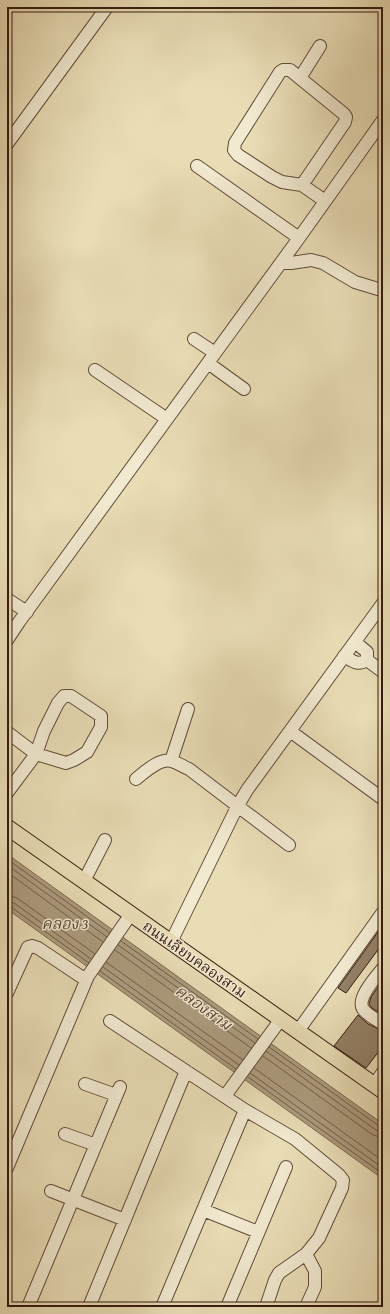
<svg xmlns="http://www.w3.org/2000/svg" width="390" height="1314" viewBox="0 0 390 1314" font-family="'Gentium Book Plus','Noto Serif Thai',serif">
	<rect width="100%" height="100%" fill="#e9ddb6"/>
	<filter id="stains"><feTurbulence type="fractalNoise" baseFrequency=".005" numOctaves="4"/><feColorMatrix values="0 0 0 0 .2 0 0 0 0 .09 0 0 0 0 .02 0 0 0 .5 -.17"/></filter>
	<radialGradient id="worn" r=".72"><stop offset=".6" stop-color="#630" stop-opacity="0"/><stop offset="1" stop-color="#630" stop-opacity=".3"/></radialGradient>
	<path fill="#ac9b7e" stroke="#7c6852" d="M7,854L383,1124V1179L7,909Z"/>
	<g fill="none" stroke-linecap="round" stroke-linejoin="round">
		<path stroke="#705b47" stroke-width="1" d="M7,859L110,933
			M7,865L107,937
			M7,872L103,942
			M7,895L17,898L95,954
			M7,901L14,903L91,959
			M7,906L11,907L89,963
			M121,941L258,1039
			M118,945L255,1043
			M115,950L251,1048
			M106,962L243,1060
			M103,967L239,1065
			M100,971L236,1069
			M269,1047L379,1126L383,1127
			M266,1051L376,1130L383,1132
			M263,1056L373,1135L383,1138
			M254,1068L383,1161
			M250,1073L383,1168
			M248,1077L383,1174"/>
	</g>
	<path fill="#938066" stroke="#351b10" d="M383,925V943L346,993L338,988Z
		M383,980V1015L372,1008L369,1004L371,997Z
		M358,1015L368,1024L383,1031V1046L366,1068L334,1046Z"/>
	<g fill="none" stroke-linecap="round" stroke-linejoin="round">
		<defs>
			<path id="minor" d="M283,70H290L344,114L346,117L345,122L302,185L282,182L272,177L238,155L234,150L235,143L280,72Z
				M300,78L320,46
				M7,144L107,7
				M197,166L299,238
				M302,185L325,201
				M281,263H291L311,260L323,263L355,282L378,289
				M194,339L215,353
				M208,363L244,389
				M95,370L167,419
				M7,599L27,612
				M7,640L19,622L299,238L383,120
				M344,656C353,661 357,666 367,660V652L355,642
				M367,660L383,672
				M290,731L383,799
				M7,732L36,754L66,763L74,760L87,752L101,727V716L71,696H64L58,703L44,731L36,754L7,793
				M171,761L188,709
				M136,779C145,772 159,758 172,761C178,763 184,767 189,769L289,845
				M84,881L105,840
				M171,942L237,807L247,790L383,603
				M383,968C377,976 356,998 363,1009C367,1015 377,1020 383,1024
				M7,993L28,947L32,946L38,948L86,980
				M110,1021L245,1110L295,1139L339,1175L343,1180L342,1188L319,1238L306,1254L279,1273L275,1280L266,1307
				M298,1031L383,912
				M85,1084L116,1095
				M374,1085L383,1072
				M225,1096L281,1019
				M65,1134L96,1145
				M7,1168L88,976L131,914
				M51,1191L125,1220
				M203,1210L258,1232
				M306,1254L315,1271V1287L306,1307
				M28,1307L120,1087
				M89,1307L186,1071
				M162,1307L245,1110
				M227,1307L286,1167"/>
			<path id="major" d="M7,827L383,1091"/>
		</defs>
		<use href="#minor" stroke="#624c3a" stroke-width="14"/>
		<use href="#major" stroke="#351b10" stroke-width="17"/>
		<use href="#minor" stroke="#f1e9d0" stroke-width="12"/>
		<use href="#major" stroke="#e9ddb6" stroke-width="15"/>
	</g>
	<g text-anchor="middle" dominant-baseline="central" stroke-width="3" stroke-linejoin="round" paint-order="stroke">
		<g font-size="15" fill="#351b10" stroke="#f1e9d0">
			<text transform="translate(195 959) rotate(35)">ถนนเลียบคลองสาม</text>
		</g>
		<g font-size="16" font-style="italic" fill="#5f4836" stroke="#f1e9d0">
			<text x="65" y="923">คลอง 3</text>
			<text transform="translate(204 1007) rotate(36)">คลองสาม</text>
		</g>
	</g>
	<rect width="390" height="1314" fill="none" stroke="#e9ddb6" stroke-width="24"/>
	<rect x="8" y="8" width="374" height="1298" fill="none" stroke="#351b10" stroke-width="2"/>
	<rect x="12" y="12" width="366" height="1290" fill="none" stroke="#351b10"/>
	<rect width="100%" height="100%" filter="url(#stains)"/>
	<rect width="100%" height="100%" fill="url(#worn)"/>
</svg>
